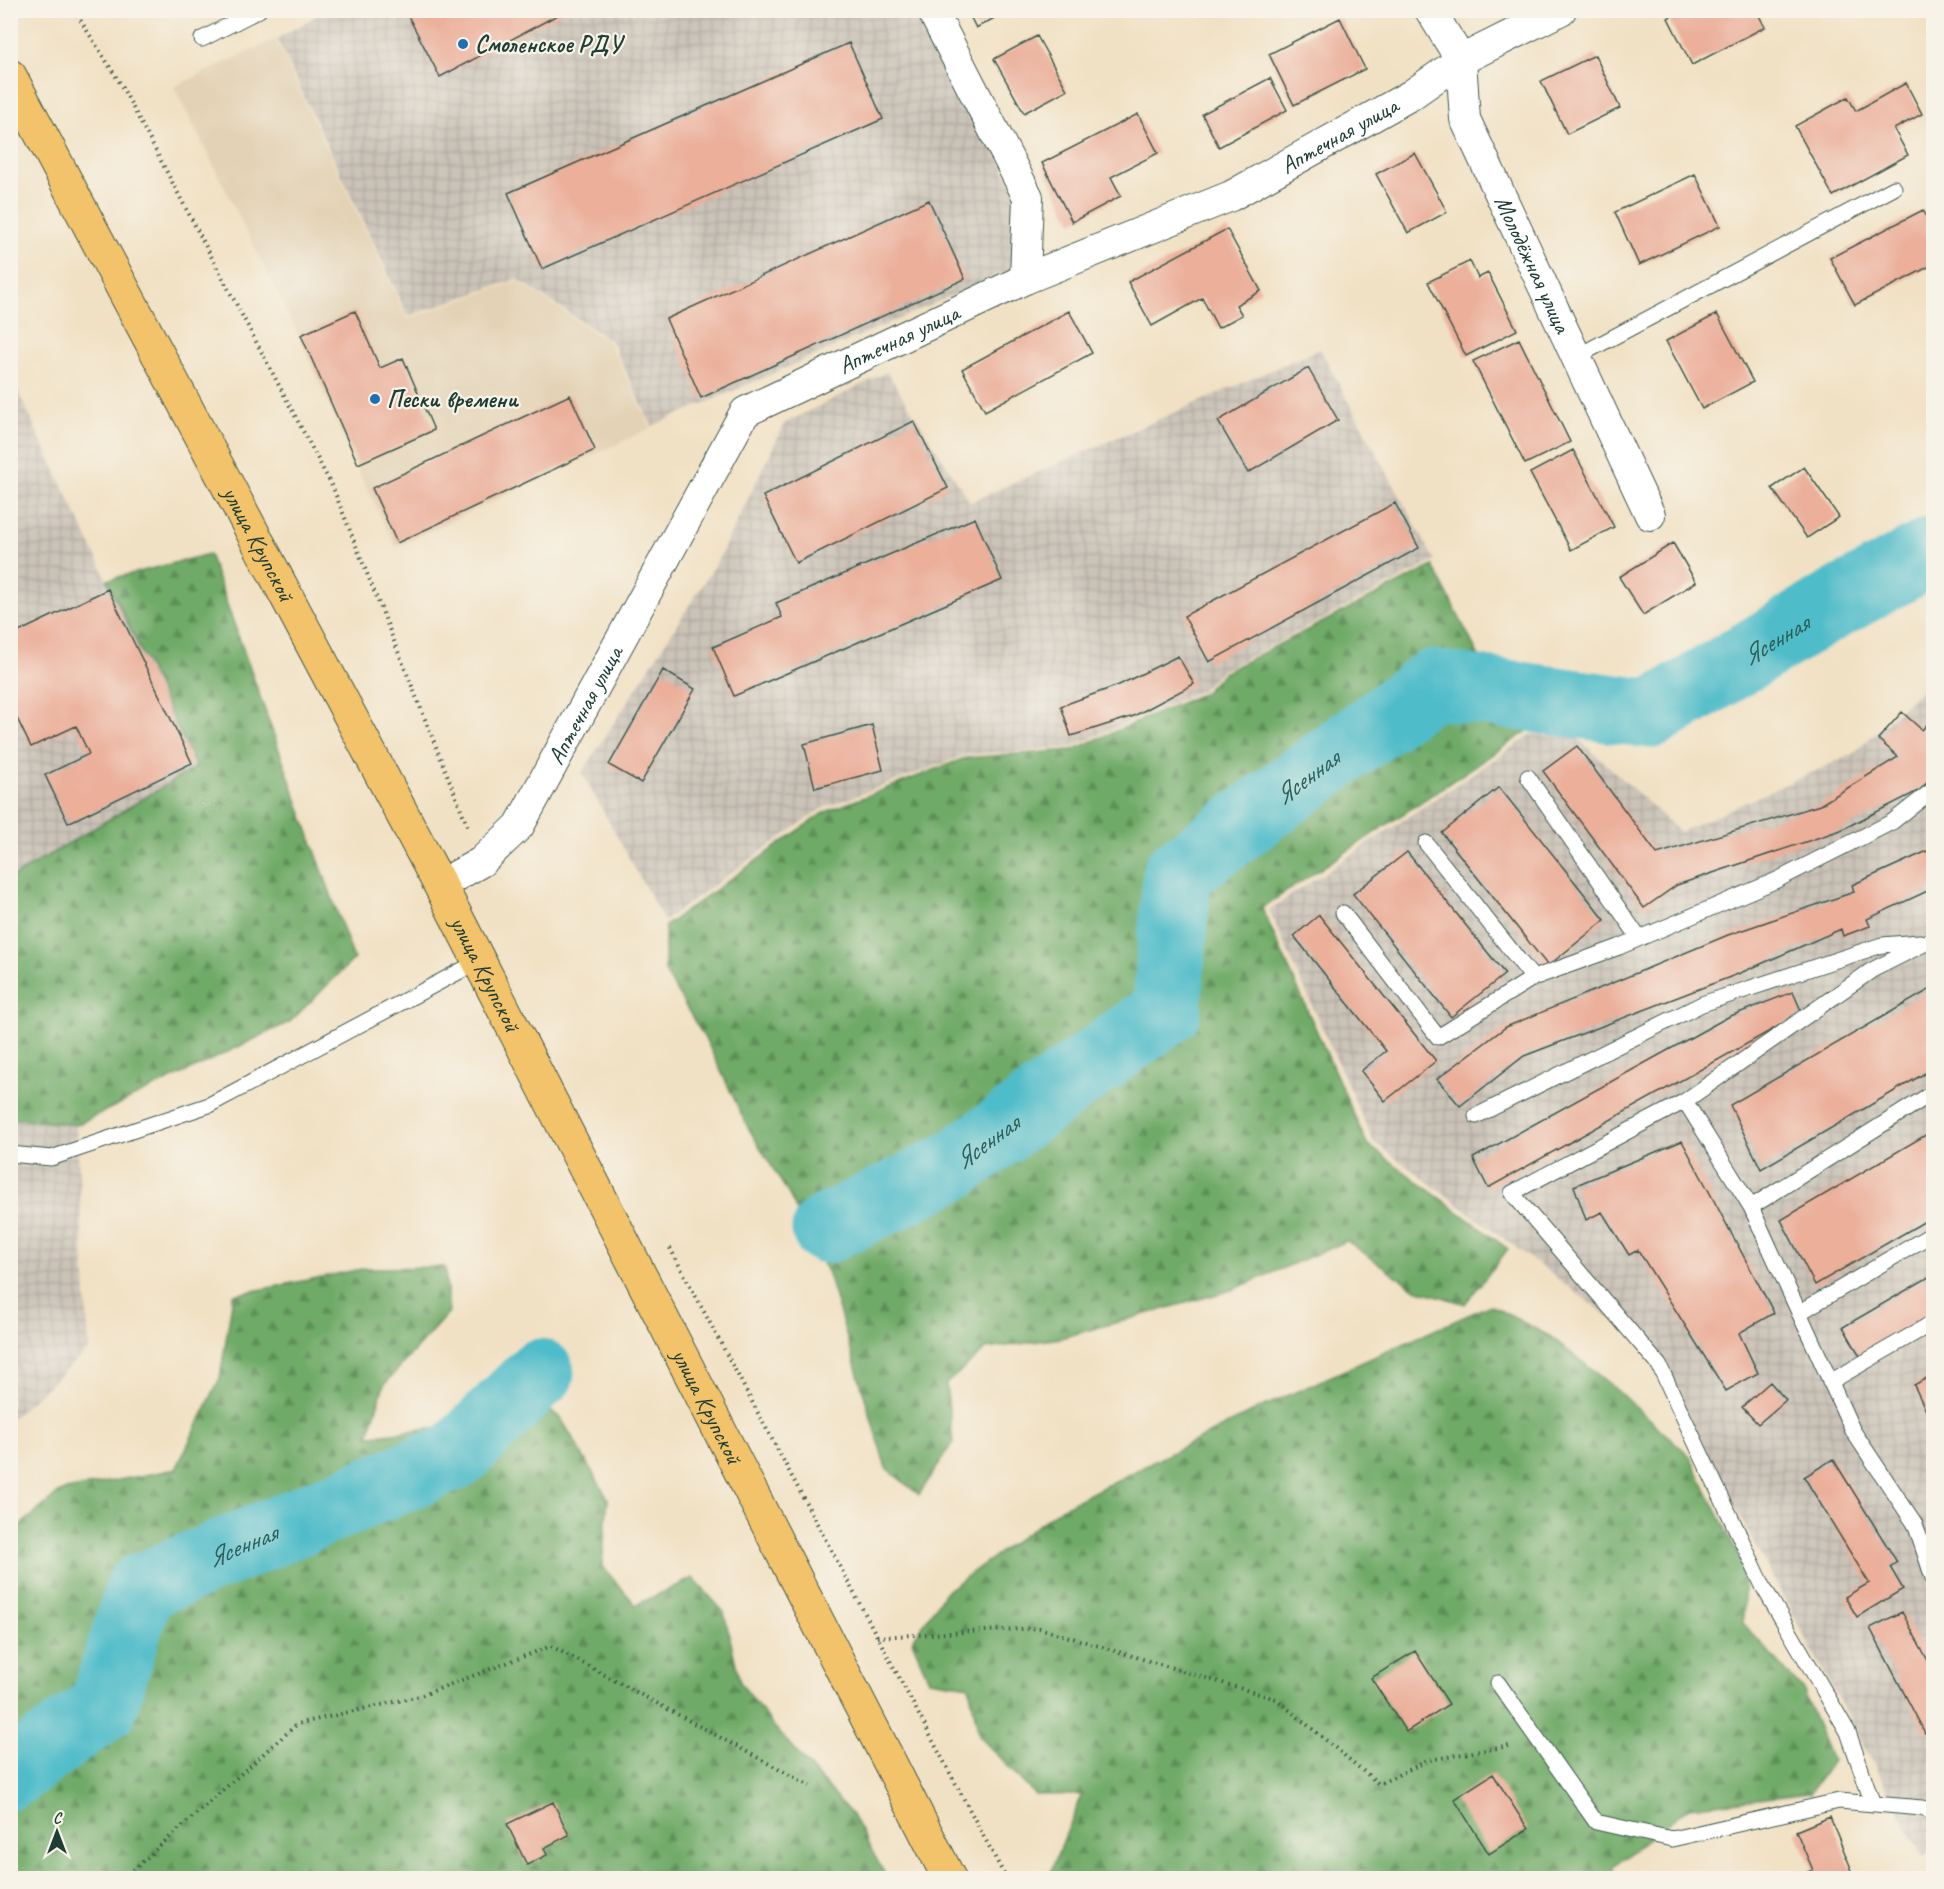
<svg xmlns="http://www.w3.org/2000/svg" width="1944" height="1889" viewBox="0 0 1944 1889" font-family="Caveat,sans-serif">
	<defs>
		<pattern id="industrial-grid" width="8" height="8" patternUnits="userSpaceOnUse" patternTransform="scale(1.5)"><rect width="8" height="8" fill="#cbc3b8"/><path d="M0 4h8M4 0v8" fill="none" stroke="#aea89f"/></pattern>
		<pattern id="forest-firs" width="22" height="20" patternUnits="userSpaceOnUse" patternTransform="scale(1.5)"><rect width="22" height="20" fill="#70aa68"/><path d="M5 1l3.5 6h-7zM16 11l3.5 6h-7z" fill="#5b8c56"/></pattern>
	</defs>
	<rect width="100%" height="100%" fill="#f7f3e8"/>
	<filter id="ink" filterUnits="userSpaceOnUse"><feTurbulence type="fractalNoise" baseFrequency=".0167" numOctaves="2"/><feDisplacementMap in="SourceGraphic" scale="12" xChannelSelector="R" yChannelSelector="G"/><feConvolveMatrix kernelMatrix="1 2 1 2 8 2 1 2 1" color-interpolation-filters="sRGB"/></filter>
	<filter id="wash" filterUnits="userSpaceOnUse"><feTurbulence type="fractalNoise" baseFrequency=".008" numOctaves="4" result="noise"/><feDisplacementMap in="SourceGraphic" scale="24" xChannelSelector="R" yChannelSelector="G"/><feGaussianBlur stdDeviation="1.35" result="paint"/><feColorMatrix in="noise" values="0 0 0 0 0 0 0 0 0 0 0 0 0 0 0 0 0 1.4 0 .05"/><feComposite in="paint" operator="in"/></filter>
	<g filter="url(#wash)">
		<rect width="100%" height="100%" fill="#f1e1c4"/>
		<path fill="#e3d2b5" d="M275,39L407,319L517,281L609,342L651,428L396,547L355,465L298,334L174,87Z"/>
		<path fill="url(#industrial-grid)" d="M326,10L921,11L1019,197L1013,269L652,426L611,341L517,279L408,316L277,39Z
			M1320,349L1435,561L1220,672L1202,690L1071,747L965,755L821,809L664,921L582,773L717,562L785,423L887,372L970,502Z
			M10,375L196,767L11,878H10Z
			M1933,679V1850L1923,1857L1649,1347L1373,1141L1269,910L1556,718L1680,832L1853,754Z
			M11,1118L76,1125L89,1349L11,1419Z"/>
		<path fill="url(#forest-firs)" stroke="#48744e" stroke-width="1.5" d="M209,554L354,959L290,1022L76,1125L11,1118V878L196,767L107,580Z
			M1433,566L1479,656L1601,682L1262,908L1367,1144L1508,1249L1465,1304L1415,1289L1347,1241L1232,1290L1061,1338L986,1349L946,1384L953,1442L919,1495L886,1468L828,1274L788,1193L747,1126L707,1042L665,972V926L823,813L965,758L1072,750L1204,693L1223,673Z
			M445,1267L449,1312L384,1385L368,1436L439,1427L501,1378L561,1418L608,1499L602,1566L636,1605L693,1578L724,1612L740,1682L771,1723L852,1815L887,1878H11L10,1534L61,1491L176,1469L220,1378L233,1295L366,1268Z
			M1490,1305L1551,1337L1612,1386L1689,1455L1745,1568L1743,1623L1802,1689L1832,1761L1810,1793L1689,1807L1613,1866L1614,1878H1048L1082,1795H1035L979,1736L969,1686L929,1680L912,1641L945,1592L1060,1509L1260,1408Z"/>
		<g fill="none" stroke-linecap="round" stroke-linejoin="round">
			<g stroke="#4fbcc9" stroke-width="69">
				<path id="s1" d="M826,1229L953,1166L1167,1010L1177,873L1432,684L1652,714L1816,615L1934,550"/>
				<path id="s2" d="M10,1775L103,1707L140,1588L457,1455L540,1373"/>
			</g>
		</g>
		<g id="blocks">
			<path fill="#ebaf9a" d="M405,10H567L440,77Z
				M967,10H1009L976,28Z
				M1682,10H1756L1765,27L1692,65L1668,18Z
				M1340,18L1365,69L1294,105L1269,54Z
				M1037,36L1067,90L1024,113L994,59Z
				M849,43L883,119L542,269L508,193Z
				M1595,55L1620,108L1567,134L1541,81Z
				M1270,78L1287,110L1219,147L1202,114Z
				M1906,83L1922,114L1894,129L1908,155L1833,196L1795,126L1848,97L1856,111Z
				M1138,114L1158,153L1111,177L1121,196L1072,222L1042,163Z
				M1415,153L1447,212L1408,233L1376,174Z
				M1695,174L1720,226L1639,265L1615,212Z
				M929,200L965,279L701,398L666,319Z
				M1923,210L1934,230V264L1855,305L1830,258Z
				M1227,229L1261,291L1236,305L1242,315L1218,328L1202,298L1152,326L1128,282Z
				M1470,261L1478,278L1488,273L1517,330L1466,356L1428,282Z
				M355,311L380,368L403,358L434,430L358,464L301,335Z
				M1069,311L1092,353L985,411L962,369Z
				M1717,314L1753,382L1702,409L1666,341Z
				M1519,339L1570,442L1525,464L1473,361Z
				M1308,368L1338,420L1248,473L1218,421Z
				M570,395L595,450L397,543L372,488Z
				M914,421L948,488L796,563L763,496Z
				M1573,450L1614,527L1571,550L1530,473Z
				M1804,467L1839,517L1807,538L1772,488Z
				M1395,503L1419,548L1209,662L1184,616Z
				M975,518L1002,580L734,696L713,647L782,617L776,603Z
				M1673,543L1696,582L1643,615L1619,577Z
				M108,589L192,763L68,823L45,775L89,754L76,726L31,747L10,704V636Z
				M1178,656L1194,684L1134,716L1071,736L1061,706L1119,685Z
				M663,670L695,689L641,783L609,765Z
				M1902,712L1922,730L1934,717V775L1920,790L1841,830L1677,885L1644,908L1543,771L1577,746L1657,854L1820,805L1898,757L1878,739Z
				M872,725L883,770L815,788L804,744Z
				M1499,787L1605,920L1548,966L1442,833Z
				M1934,848V888L1867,919L1870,926L1843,936L1841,929L1738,974L1524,1056L1460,1106L1437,1079L1506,1027L1728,935L1854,892L1852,885Z
				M1407,852L1505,974L1451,1017L1353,894Z
				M1319,915L1436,1061L1385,1101L1361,1071L1386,1051L1294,936Z
				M1934,987V1068L1761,1169L1730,1105Z
				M1793,992L1802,1013L1488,1188L1473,1158L1728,1017Z
				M1934,1130V1216L1815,1285L1781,1220Z
				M1682,1141L1774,1313L1739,1333L1758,1373L1726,1391L1638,1250L1629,1255L1602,1212L1586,1220L1574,1186Z
				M1934,1274V1319L1863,1361L1843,1327Z
				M1934,1374V1414L1929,1417L1914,1385Z
				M1770,1382L1786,1400L1758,1424L1742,1407Z
				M1833,1459L1897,1562L1890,1567L1903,1589L1857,1617L1845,1597L1869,1583L1804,1477Z
				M1902,1612L1934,1672V1729L1925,1733L1870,1628Z
				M1415,1651L1449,1704L1406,1732L1371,1678Z
				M1493,1774L1528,1829L1489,1854L1454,1799Z
				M553,1802L569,1835L544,1848L547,1855L527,1865L507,1824Z
				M1830,1817L1855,1878H1792L1813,1870L1796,1831Z"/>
		</g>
	</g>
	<g filter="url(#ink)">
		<use href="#blocks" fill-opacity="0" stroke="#3e564a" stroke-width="1.5"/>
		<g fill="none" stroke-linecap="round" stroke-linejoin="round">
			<defs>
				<path id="service" d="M202,39L259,10
					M1574,358L1894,188
					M1528,777L1639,938
					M1426,843L1533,978
					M1343,913L1438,1037L1533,978L1619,947L1777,880L1892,822L1934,789
					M1685,1101L1751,1207L1853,1431L1915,1524L1934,1581
					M1476,1116L1702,1004L1882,945L1920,942
					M10,1154L51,1158L209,1105L479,961
					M1751,1207L1934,1092
					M1799,1313L1934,1233
					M1830,1382L1934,1322
					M1498,1683L1596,1822L1672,1839L1839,1801L1922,1808L1934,1813
					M1873,1804L1848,1732L1764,1588L1659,1365L1512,1193L1685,1101L1872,970L1934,939"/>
				<g id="minor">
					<path d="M932,10L1028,197L1025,279"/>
					<path id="s3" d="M1430,10L1461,60L1465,119L1650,515"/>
					<path id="s4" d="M440,885L481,862L519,826L745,412L1025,279L1231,196L1411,95L1461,60L1561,10"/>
				</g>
				<g id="primary">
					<path id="s5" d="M10,76L440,885L949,1878"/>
				</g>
			</defs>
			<use href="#service" stroke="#3e564a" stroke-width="17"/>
			<use href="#minor" stroke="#3e564a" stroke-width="32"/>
			<use href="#primary" stroke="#3e564a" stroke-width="35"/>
			<path stroke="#3e564a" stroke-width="4" stroke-dasharray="1.5 4.5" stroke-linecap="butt" d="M74,10L120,83L333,488L468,827
				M670,1248L1006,1878
				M877,1637L1039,1628L1276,1699L1379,1784L1429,1760L1509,1746
				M124,1878L297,1724L420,1696L551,1646L810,1786"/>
			<use href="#service" stroke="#fff" stroke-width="15"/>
			<use href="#minor" stroke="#fff" stroke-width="30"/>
			<use href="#primary" stroke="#f2c36a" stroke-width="33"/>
		</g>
	</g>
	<g fill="#1f6fb2" stroke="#f7f3e8" stroke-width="2">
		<circle cx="463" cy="44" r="6"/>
		<circle cx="375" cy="399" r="6"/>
	</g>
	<g text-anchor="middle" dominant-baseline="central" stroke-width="4.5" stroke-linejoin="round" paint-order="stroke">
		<g font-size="24" font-weight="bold" fill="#1f3d34" stroke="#f7f3e8" text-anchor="start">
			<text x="475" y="44">Смоленское РДУ</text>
			<text x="387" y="399">Пески времени</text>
		</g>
		<g font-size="24" fill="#1f3d34" stroke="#f7f3e8">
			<text stroke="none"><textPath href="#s4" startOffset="1227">Аптечная улица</textPath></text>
			<text stroke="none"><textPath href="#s3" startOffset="278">Молодёжная улица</textPath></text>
			<text stroke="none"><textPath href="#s4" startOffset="741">Аптечная улица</textPath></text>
			<text stroke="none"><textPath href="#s5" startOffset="530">улица Крупской</textPath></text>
			<text stroke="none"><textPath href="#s4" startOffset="237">Аптечная улица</textPath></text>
			<text stroke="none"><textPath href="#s5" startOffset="1016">улица Крупской</textPath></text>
			<text stroke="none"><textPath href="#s5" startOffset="1502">улица Крупской</textPath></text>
		</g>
		<g font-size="26" font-style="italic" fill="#2b5d59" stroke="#f7f3e8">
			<text stroke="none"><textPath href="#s1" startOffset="1227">Ясенная</textPath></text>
			<text stroke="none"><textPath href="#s1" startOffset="705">Ясенная</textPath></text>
			<text stroke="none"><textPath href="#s1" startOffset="183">Ясенная</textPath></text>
			<text stroke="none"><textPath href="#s2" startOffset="350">Ясенная</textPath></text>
		</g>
	</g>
	<rect width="1944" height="1889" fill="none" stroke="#f7f3e8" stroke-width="36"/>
	<g transform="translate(57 1832)" stroke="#f7f3e8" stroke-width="4.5" paint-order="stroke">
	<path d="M0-4.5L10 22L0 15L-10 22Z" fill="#1f3d34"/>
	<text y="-9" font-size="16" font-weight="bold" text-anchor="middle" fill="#1f3d34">С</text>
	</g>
</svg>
